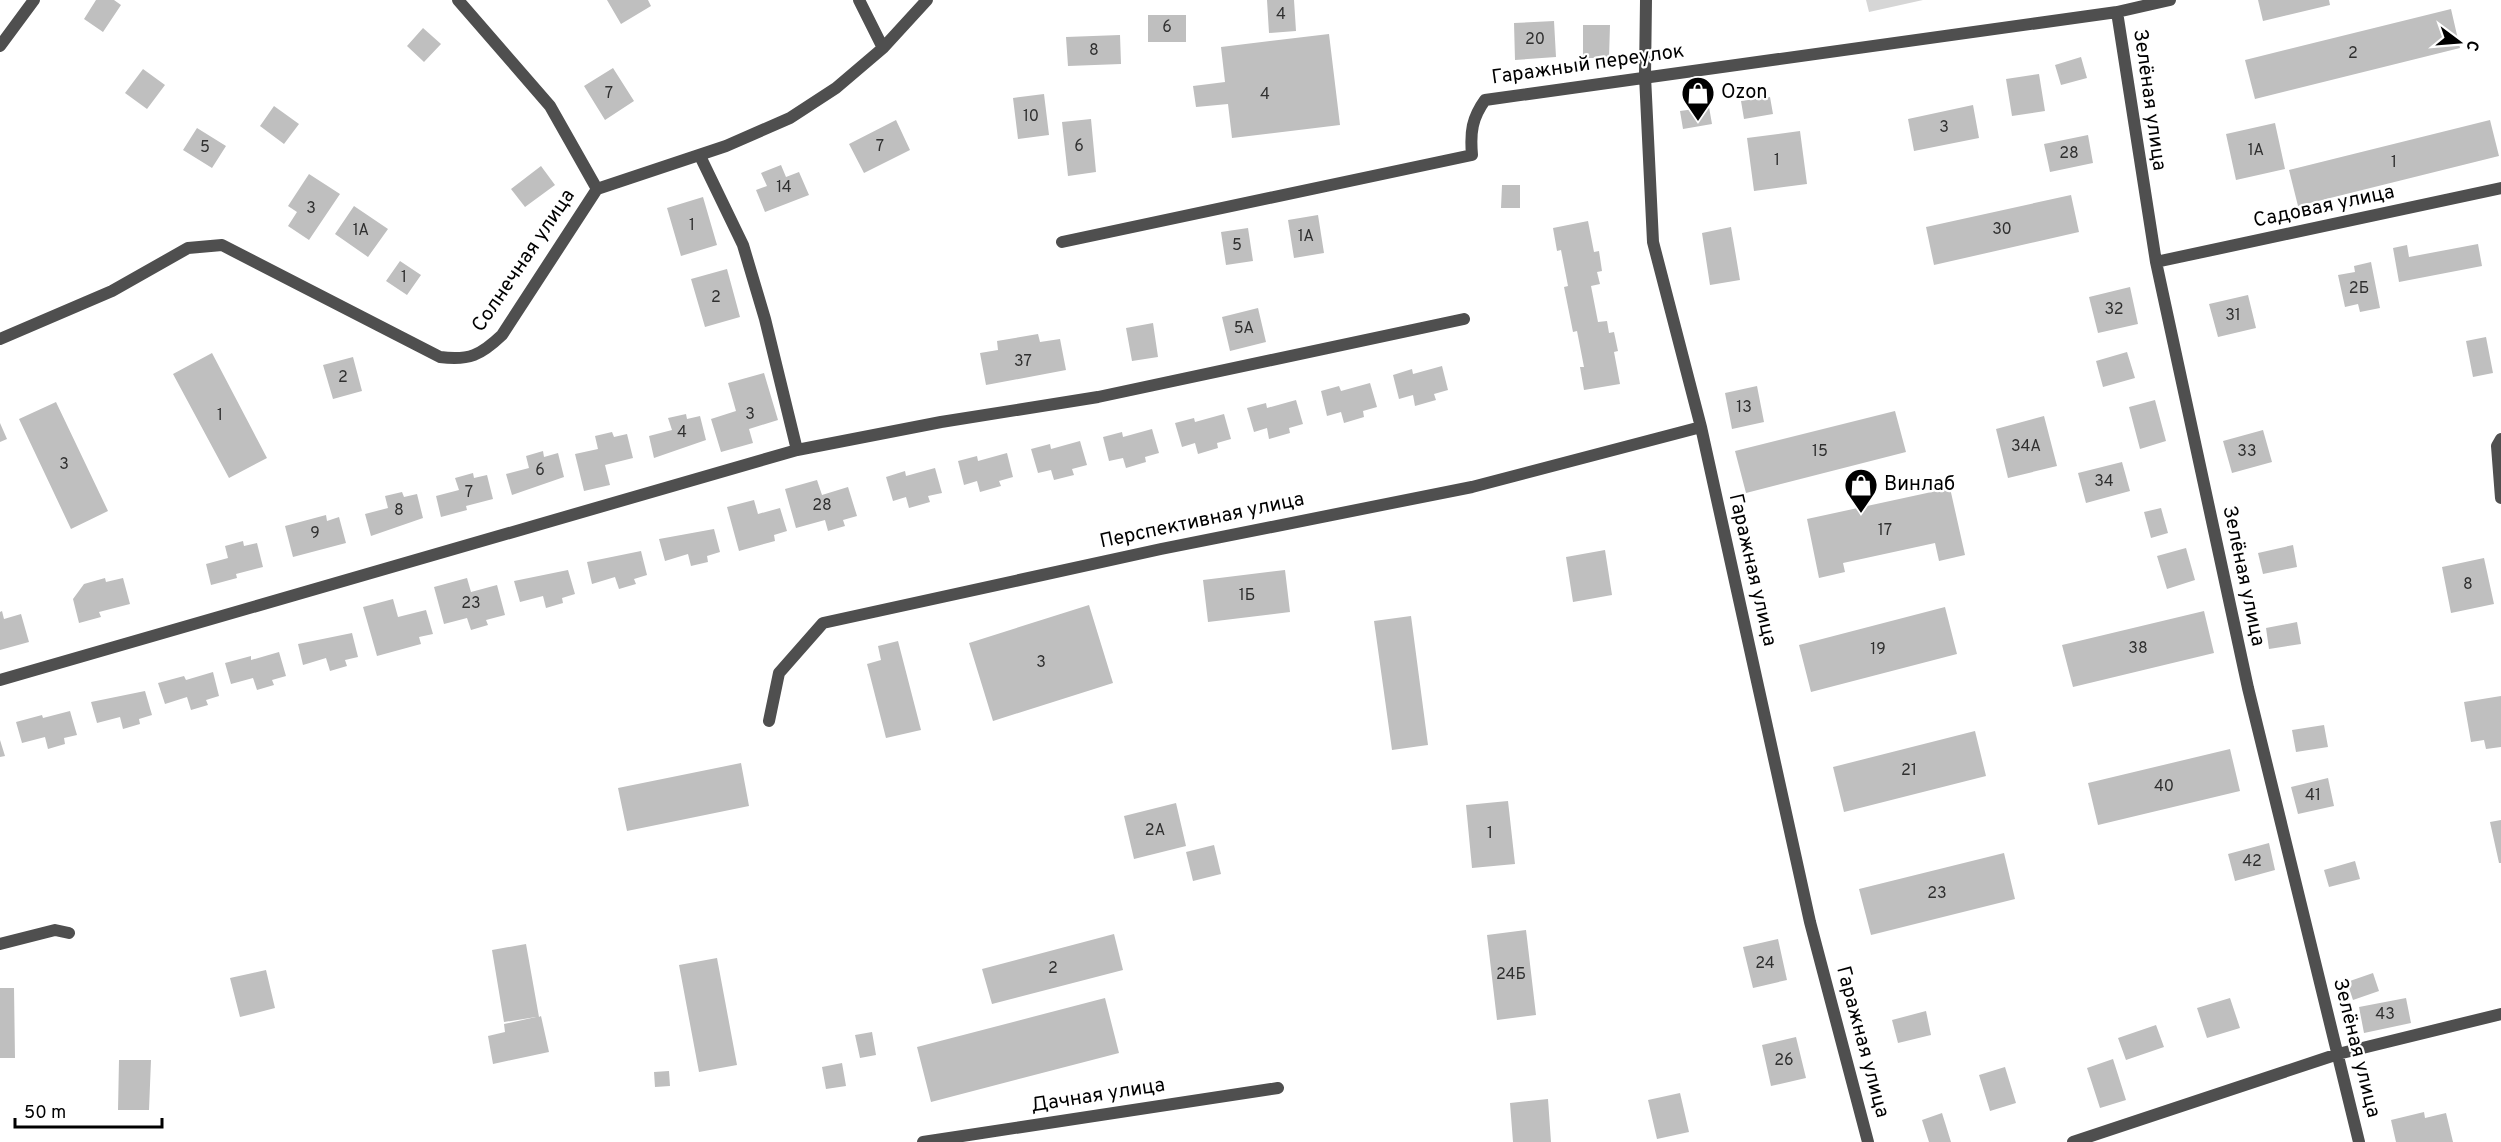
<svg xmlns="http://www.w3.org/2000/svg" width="2501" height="1142" viewBox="0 0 2501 1142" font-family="Overpass,sans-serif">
	<rect width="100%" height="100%" fill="#fff"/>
	<path fill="#d6d6d6" d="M1866,0H1923L1869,12Z"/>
	<path fill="#bfbfbf" d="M96,0H114L121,5L103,32L84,19Z
		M607,0H648L651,6L621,24Z
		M1267,0H1294L1296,31L1269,33Z
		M2258,0H2329L2330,5L2263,21Z
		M2451,9L2460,48L2255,99L2245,60Z
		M1148,15H1186V42H1148Z
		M1554,21L1556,57L1515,60L1514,23Z
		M1583,25H1610L1609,58H1583Z
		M423,28L441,44L424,62L407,46Z
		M1329,34L1340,125L1232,138L1228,104L1196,107L1193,86L1225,82L1221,47Z
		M1120,35L1121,64L1068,66L1066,37Z
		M2081,57L2087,78L2061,85L2055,65Z
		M613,68L634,101L605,120L584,86Z
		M143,69L165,85L147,109L125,93Z
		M2039,74L2045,111L2012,116L2006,79Z
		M1044,94L1049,135L1018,139L1013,98Z
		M1770,97L1773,114L1744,119L1741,101Z
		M1973,105L1979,138L1914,151L1908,119Z
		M274,106L299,124L284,144L260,126Z
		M1709,107L1712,124L1683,129L1680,111Z
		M1091,119L1096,172L1068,176L1062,122Z
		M896,120L910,150L864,173L849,144Z
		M2490,120L2499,156L2298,206L2289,170Z
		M2275,123L2285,169L2236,180L2226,134Z
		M197,128L226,146L212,168L183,150Z
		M1800,131L1807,184L1754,191L1747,138Z
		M2088,135L2093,163L2050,172L2044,144Z
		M781,165L786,177L799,172L809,195L765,212L756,190L767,186L761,173Z
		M541,166L555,185L525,207L511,189Z
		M309,174L340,194L309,240L288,226L297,212L288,206Z
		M1502,185H1520V208H1501Z
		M2071,195L2079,232L1934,265L1926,227Z
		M703,197L717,245L681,256L667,208Z
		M354,206L388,229L368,257L335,234Z
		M1318,215L1324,253L1294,258L1288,220Z
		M1588,221L1594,252L1599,251L1602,271L1597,272L1600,284L1591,286L1598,322L1607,321L1609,333L1614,332L1618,351L1614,352L1620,384L1584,390L1580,367H1584L1577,331L1573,332L1564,287L1568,286L1561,250L1557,251L1553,228Z
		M1731,227L1740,280L1710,285L1702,233Z
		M1248,228L1253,261L1226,265L1221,232Z
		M2478,244L2482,266L2399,282L2393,248L2407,245L2409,257Z
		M400,261L421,275L407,295L386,281Z
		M2371,262L2380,308L2360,312L2358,304L2345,307L2338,275L2355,272L2354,266Z
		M727,269L740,317L705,327L691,279Z
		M2130,287L2138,324L2098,333L2089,297Z
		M2248,295L2256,328L2218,337L2209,304Z
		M1258,308L1266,342L1230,351L1222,317Z
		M1153,323L1158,357L1132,361L1126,328Z
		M1038,334L1040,342L1060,339L1066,370L986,385L980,353L998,350L997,341Z
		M2486,337L2493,373L2473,377L2466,341Z
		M2127,352L2135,378L2103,387L2096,361Z
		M212,353L267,458L229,478L173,374Z
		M353,357L362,391L333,399L323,365Z
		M1442,366L1448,390L1434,394L1436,400L1415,406L1413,395L1399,399L1393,375L1412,369L1413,374Z
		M764,373L778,420L749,429L753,443L721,452L711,419L736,411L728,383Z
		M1370,383L1377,407L1363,411L1364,417L1344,423L1341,412L1327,416L1321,391L1339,386L1341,391Z
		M1757,386L1764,422L1732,429L1725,393Z
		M1296,400L1303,424L1289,428L1290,433L1269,439L1267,428L1254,432L1247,408L1266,403L1267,408Z
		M2155,400L2166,441L2140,449L2129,407Z
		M56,402L108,511L71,529L19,419Z
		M1895,411L1906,452L1746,493L1735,451Z
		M686,414L687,419L700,416L706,440L654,458L649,436L672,430L668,418Z
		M1224,414L1231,439L1217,443L1218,448L1198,454L1195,443L1182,447L1175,423L1194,418L1195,422Z
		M2044,416L2057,466L2008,478L1996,429Z
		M0,423L7,439L0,442Z
		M1152,429L1159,453L1145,457L1146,462L1126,468L1123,458L1109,461L1103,437L1122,432L1123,437Z
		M2263,430L2272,462L2232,473L2223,441Z
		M612,432L614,437L627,434L633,458L605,465L610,485L584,491L575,454L598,449L595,436Z
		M1080,441L1087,465L1072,469L1074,475L1054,480L1051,470L1038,473L1031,449L1050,444L1051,449Z
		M543,451L544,457L558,453L564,477L512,495L506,474L529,468L526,456Z
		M1007,453L1013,477L999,481L1001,486L980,492L977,481L964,485L958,461L977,456L978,461Z
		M2122,462L2130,491L2086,503L2078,473Z
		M935,468L942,493L928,496L930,502L909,508L906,497L893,501L886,477L905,471L906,476Z
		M473,473L474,478L487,475L493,499L466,506L467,510L441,517L436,496L459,490L455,478Z
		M817,480L822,495L848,487L857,516L843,520L845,526L828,531L825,520L796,528L785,489Z
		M1950,488L1965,555L1939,561L1935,543L1843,563L1845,572L1819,578L1807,519Z
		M402,492L404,497L417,494L423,518L371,536L365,514L388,508L385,496Z
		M754,500L758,514L780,508L787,531L774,535L775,541L739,551L727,507Z
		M2161,508L2168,533L2151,538L2144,512Z
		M326,515L327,521L339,517L346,543L293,557L285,526Z
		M714,529L720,552L707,556L708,562L691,566L688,554L665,561L659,539Z
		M243,541L244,546L257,543L263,567L236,574L237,578L211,585L206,564L228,558L225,546Z
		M2293,545L2297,567L2263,574L2258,553Z
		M2186,548L2195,580L2167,589L2157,556Z
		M1605,550L1612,595L1573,602L1566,557Z
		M641,551L647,575L634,579L636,584L619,589L615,577L592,584L587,562Z
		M2484,558L2494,604L2451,613L2442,567Z
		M568,570L575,594L562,598L563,603L546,608L543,596L520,602L514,581Z
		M1285,570L1290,612L1208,622L1203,580Z
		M105,578L106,582L123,578L130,604L99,612L101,617L79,623L73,599L84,584Z
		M467,578L471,592L497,585L505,615L486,620L488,625L471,630L467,618L444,624L434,587Z
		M393,599L398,617L426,610L433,634L419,637L421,644L377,656L363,607Z
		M1089,605L1113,683L993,721L969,643Z
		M1945,607L1957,654L1811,692L1799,645Z
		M2,611L4,619L21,614L29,642L0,650V612Z
		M2204,611L2214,653L2073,687L2062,645Z
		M1411,616L1428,745L1392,750L1374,621Z
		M2297,622L2301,644L2269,649L2266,628Z
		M352,633L358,657L345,660L347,666L330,671L326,658L303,665L298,644Z
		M898,641L921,730L886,738L867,664L881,660L878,646Z
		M279,652L286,676L272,680L274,685L257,690L253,678L231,684L225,663L251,656V660Z
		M213,672L219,696L206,700L208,705L191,710L187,697L165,704L158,683L184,676L186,680Z
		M145,691L152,715L139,719L140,724L123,729L120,717L97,723L91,702Z
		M2501,696V747L2486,749L2484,740L2471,742L2464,702Z
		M70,711L77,735L64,738L65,744L48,749L45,737L22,743L16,722L42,715L43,718Z
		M2324,725L2328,747L2296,752L2292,730Z
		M1975,731L1986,776L1844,812L1833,767Z
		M0,740L5,756L0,757Z
		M2230,749L2240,791L2098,825L2088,783Z
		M741,763L749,806L627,831L618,788Z
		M2328,778L2334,806L2298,814L2291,787Z
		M1508,801L1515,864L1472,868L1466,805Z
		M1176,803L1186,846L1134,859L1124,816Z
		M2501,820V863H2499L2490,822Z
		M2269,843L2275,870L2235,881L2228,854Z
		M1214,845L1221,874L1193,881L1186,852Z
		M2004,853L2015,899L1871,935L1859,889Z
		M2355,861L2360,879L2329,887L2324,870Z
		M1526,930L1536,1015L1497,1020L1487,935Z
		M1114,934L1123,970L992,1004L982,969Z
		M1778,939L1787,980L1753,988L1743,947Z
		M526,944L539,1017L541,1016L549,1052L493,1064L488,1036L505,1032L504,1024L536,1017L504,1022L492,950Z
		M717,958L737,1065L699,1072L679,965Z
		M266,970L275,1008L240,1017L230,978Z
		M2373,973L2379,991L2353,1000L2347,982Z
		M0,988H14L15,1058H0Z
		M1105,998L1119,1053L931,1102L917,1047Z
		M2230,998L2240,1028L2207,1038L2197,1008Z
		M2406,998L2411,1023L2364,1033L2359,1007Z
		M1926,1011L1931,1035L1898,1043L1892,1020Z
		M2156,1025L2164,1047L2126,1060L2118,1038Z
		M872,1032L876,1055L860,1058L855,1035Z
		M1796,1037L1806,1078L1771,1086L1762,1045Z
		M2113,1059L2126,1100L2100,1108L2087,1068Z
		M119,1060H151L149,1110H118Z
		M842,1063L846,1086L826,1089L822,1067Z
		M2005,1067L2016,1103L1990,1111L1979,1075Z
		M669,1071L670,1086L655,1087L654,1072Z
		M1680,1093L1689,1132L1657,1139L1648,1100Z
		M1548,1099L1551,1142H1513L1510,1103Z
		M2424,1112L2425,1118L2446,1113L2453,1142H2396L2391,1120Z
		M1942,1113L1951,1142H1929L1922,1120Z"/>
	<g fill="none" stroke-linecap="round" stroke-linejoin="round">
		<path stroke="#4f4f4f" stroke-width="12" d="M458,0L550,106L597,189
			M859,0L883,48
			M1646,0L1645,76L1653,242L1701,427L1810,922L1868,1142
			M2117,12L2156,262L2248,688L2359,1142
			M0,46L34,0
			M700,156L743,245L765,319L797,450
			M1062,242L1472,155C1470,132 1472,118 1485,100L2117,12L2170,0
			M2156,262L2501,188
			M0,339L112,291L188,248L222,245L440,357C469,361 481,355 502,335L597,189L726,146L790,118L836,88L883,48L927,0
			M2501,439L2497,446L2501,498
			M0,680L797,450L941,422L1098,397L1464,319
			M769,721L779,673L823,623L1161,549L1472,487L1701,427
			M0,944L55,930L69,933
			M923,1142L1278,1088
			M2073,1142L2338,1054L2501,1014"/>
	</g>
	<defs>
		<symbol id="shop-pin" viewBox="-11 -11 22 30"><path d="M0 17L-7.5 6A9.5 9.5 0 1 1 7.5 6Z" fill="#000" stroke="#fff"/><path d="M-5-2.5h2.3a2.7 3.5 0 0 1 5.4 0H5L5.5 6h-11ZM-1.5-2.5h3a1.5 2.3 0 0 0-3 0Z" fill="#fff"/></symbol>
	</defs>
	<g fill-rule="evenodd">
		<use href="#shop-pin" x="1679" y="74" width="38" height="52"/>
		<use href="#shop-pin" x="1842" y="466" width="38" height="52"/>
	</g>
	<g text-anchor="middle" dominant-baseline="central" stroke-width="4.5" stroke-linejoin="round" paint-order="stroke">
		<g font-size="16" fill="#303030">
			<text x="1281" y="15">4</text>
			<text x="1167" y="28">6</text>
			<text x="1535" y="40">20</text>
			<text x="1094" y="51">8</text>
			<text x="2353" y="54">2</text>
			<text x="609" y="94">7</text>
			<text x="1265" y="95">4</text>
			<text x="1031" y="117">10</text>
			<text x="1944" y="128">3</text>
			<text x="880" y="147">7</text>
			<text x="1079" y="147">6</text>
			<text x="205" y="148">5</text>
			<text x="2256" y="151">1А</text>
			<text x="2069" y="154">28</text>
			<text x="1777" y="161">1</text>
			<text x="2394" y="163">1</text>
			<text x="784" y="188">14</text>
			<text x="311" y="209">3</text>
			<text x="692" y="226">1</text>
			<text x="2002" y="230">30</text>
			<text x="361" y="231">1А</text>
			<text x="1306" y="237">1А</text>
			<text x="1237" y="246">5</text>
			<text x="404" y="278">1</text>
			<text x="2359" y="289">2Б</text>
			<text x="716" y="298">2</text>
			<text x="2114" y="310">32</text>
			<text x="2233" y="316">31</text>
			<text x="1244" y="329">5А</text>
			<text x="1023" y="362">37</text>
			<text x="343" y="378">2</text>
			<text x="1744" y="408">13</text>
			<text x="750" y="415">3</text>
			<text x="220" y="416">1</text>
			<text x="682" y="433">4</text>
			<text x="2026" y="447">34А</text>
			<text x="1820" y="452">15</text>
			<text x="2247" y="452">33</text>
			<text x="64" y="465">3</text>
			<text x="540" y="471">6</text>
			<text x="2104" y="482">34</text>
			<text x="469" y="493">7</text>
			<text x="822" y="506">28</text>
			<text x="399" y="511">8</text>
			<text x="1885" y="531">17</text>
			<text x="315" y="534">9</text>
			<text x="2468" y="585">8</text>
			<text x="1247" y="596">1Б</text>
			<text x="471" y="604">23</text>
			<text x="2138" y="649">38</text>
			<text x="1878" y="650">19</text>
			<text x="1041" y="663">3</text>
			<text x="1909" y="771">21</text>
			<text x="2164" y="787">40</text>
			<text x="2313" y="796">41</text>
			<text x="1155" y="831">2А</text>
			<text x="1490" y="834">1</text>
			<text x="2252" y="862">42</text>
			<text x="1937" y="894">23</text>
			<text x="1765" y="964">24</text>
			<text x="1053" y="969">2</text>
			<text x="1511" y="975">24Б</text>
			<text x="2385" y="1015">43</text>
			<text x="1784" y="1061">26</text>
		</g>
		<g font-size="20" fill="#000" stroke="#fff">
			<text transform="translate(1588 65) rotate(-8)">Гаражный переулок</text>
			<text transform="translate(2149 100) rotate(82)">Зелёная улица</text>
			<text transform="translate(2324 207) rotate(-12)">Садовая улица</text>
			<text transform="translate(524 261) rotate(-56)">Солнечная улица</text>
			<text transform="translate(1202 521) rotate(-12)">Перспективная улица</text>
			<text transform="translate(1752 570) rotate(77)">Гаражная улица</text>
			<text transform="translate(2243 576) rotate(78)">Зелёная улица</text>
			<text transform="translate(1862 1042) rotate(75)">Гаражная улица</text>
			<text transform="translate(2356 1048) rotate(76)">Зелёная улица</text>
			<text transform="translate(1098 1096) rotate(-9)">Дачная улица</text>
		</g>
		<g font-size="20" fill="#000" stroke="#fff" text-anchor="start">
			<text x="1721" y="93">Ozon</text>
			<text x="1884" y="485">Винлаб</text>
		</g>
	</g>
	<g transform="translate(2459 42) rotate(106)" stroke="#ffffff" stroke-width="4.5" paint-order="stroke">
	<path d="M0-4.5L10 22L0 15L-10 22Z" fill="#000000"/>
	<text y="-9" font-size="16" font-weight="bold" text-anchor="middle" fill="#000000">С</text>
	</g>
	<path d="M15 1118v9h147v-9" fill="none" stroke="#000000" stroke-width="3"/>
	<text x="24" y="1118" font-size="18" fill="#000000" stroke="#ffffff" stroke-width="4.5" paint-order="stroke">50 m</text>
</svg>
